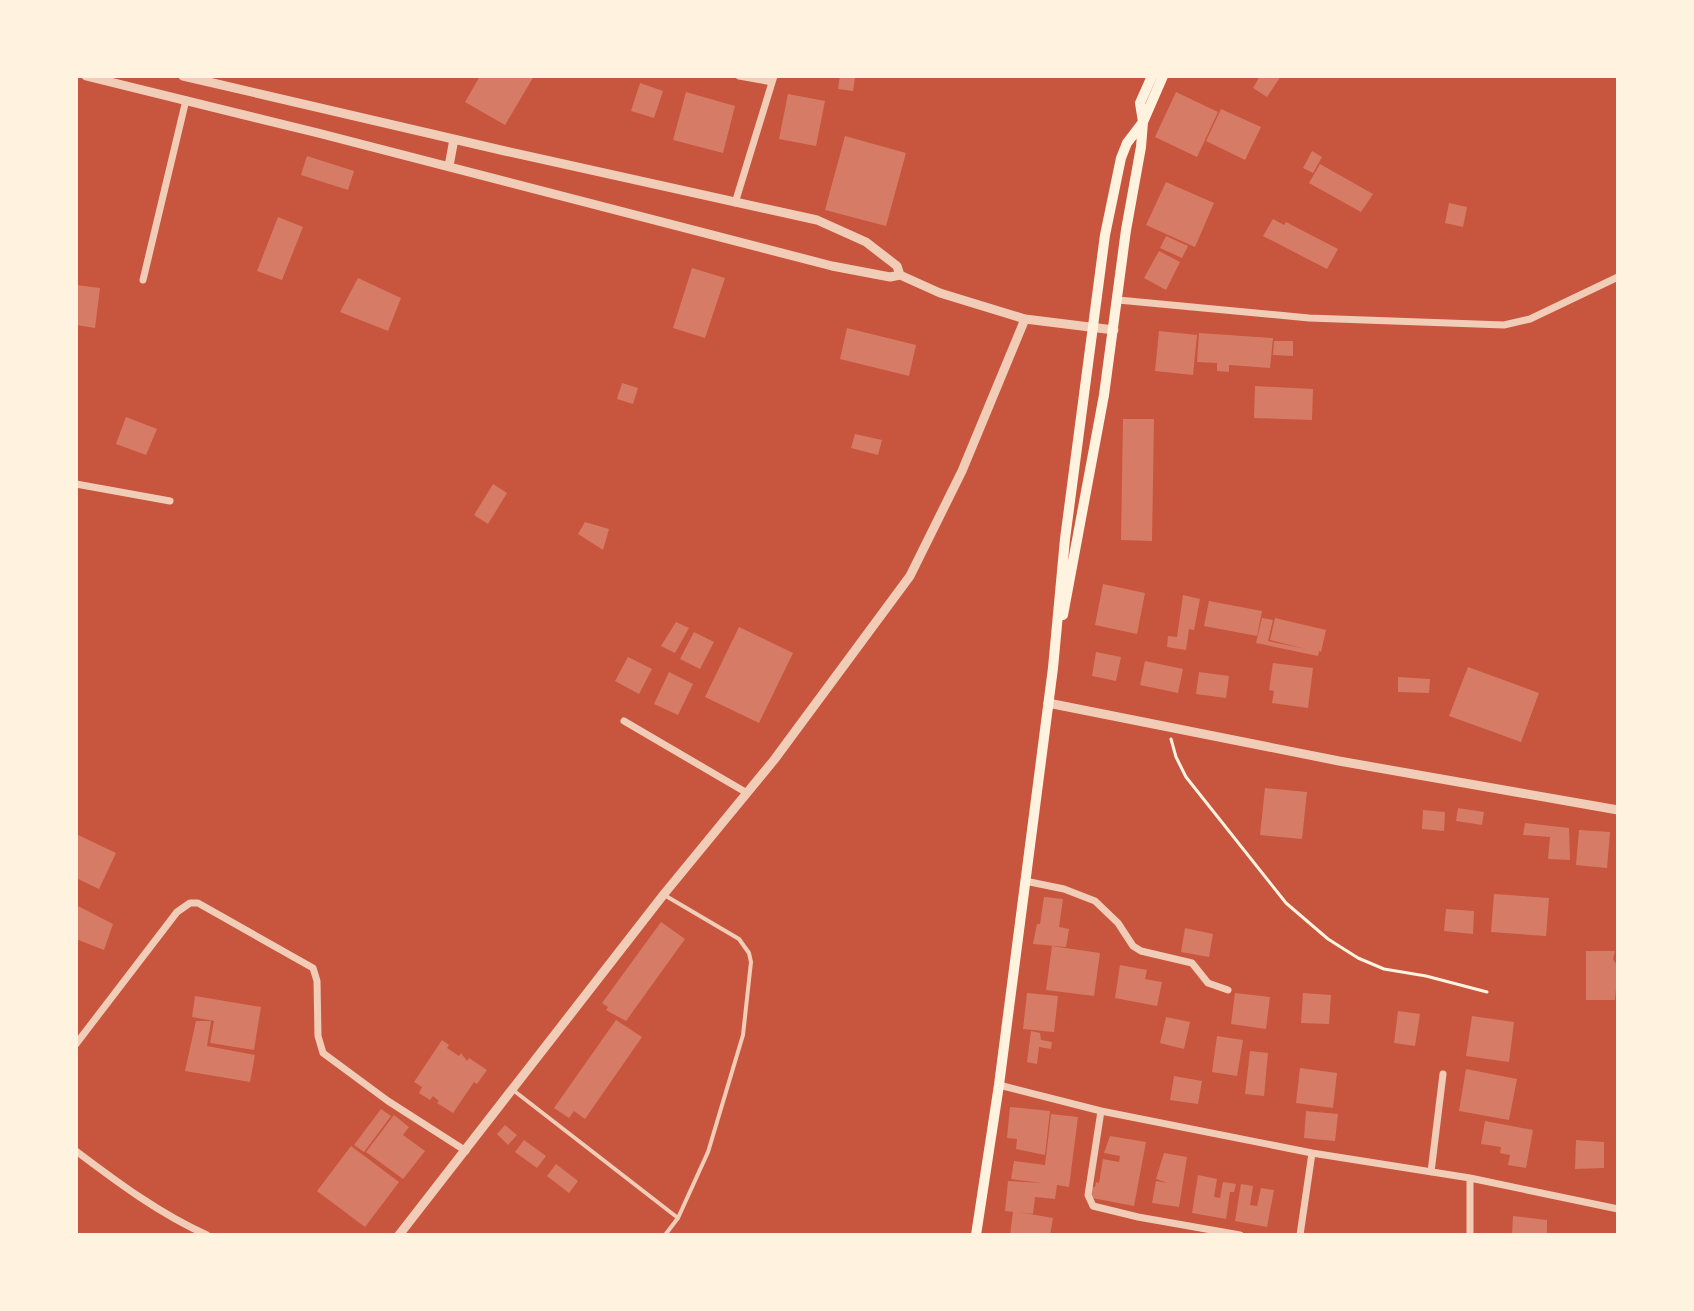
<svg xmlns="http://www.w3.org/2000/svg" width="1694" height="1311" viewBox="0 0 1694 1311" font-family="'Fira Sans',sans-serif">
	<rect width="100%" height="100%" fill="#c8553d"/>
	<path fill="#d67c66" d="M480,76H534L505,125L465,102Z
		M840,76L855,78L853,91L838,89Z
		M1260,76H1281L1267,97L1253,88Z
		M640,83L663,91L654,118L631,111Z
		M686,92L735,106L723,153L673,140Z
		M1176,92L1218,112L1197,157L1155,137Z
		M788,94L825,101L816,146L779,139Z
		M1221,109L1261,127L1245,160L1206,141Z
		M845,136L906,153L886,226L825,210Z
		M1312,151L1322,157L1313,173L1303,168Z
		M307,156L354,171L348,190L301,175Z
		M1320,164L1373,194L1361,212L1309,183Z
		M1166,182L1214,203L1195,247L1146,225Z
		M1449,203L1467,207L1463,227L1445,223Z
		M278,217L303,227L282,280L257,271Z
		M1273,219L1284,225L1286,222L1338,249L1327,269L1263,236Z
		M1166,236L1188,246L1182,258L1160,248Z
		M1159,251L1180,262L1166,290L1144,278Z
		M692,268L725,278L705,338L673,328Z
		M358,278L401,298L388,331L340,312Z
		M76,285L100,288L95,328L76,325Z
		M847,328L916,345L909,376L840,359Z
		M1159,331L1197,335L1193,375L1155,371Z
		M1199,333L1273,338L1270,368L1229,365V372L1217,371V363L1197,362Z
		M1274,341H1293V356L1273,355Z
		M622,383L638,388L633,404L617,399Z
		M1255,386L1313,389L1312,420L1254,418Z
		M126,417L157,429L146,455L116,444Z
		M1123,419H1154L1152,541L1121,540Z
		M855,434L882,440L878,455L851,448Z
		M493,484L507,493L488,524L474,515Z
		M585,522L609,529L603,550L578,534Z
		M1103,584L1145,593L1137,634L1095,625Z
		M1183,595L1200,599L1194,630L1189,629L1186,650L1167,647L1168,636L1177,637Z
		M1209,601L1262,611L1257,636L1204,626Z
		M1262,618L1273,620L1268,641L1306,649L1270,640L1275,618L1326,630L1321,652L1319,651L1318,656L1256,643Z
		M676,622L689,628L675,653L661,646Z
		M739,627L793,653L759,723L705,697Z
		M694,632L714,642L700,669L680,659Z
		M1096,652L1121,657L1116,681L1092,676Z
		M628,657L652,669L639,694L615,681Z
		M1145,661L1183,669L1178,693L1140,685Z
		M1273,663L1313,668L1308,708L1272,703L1274,691L1269,690Z
		M1468,667L1539,693L1521,742L1449,716Z
		M669,672L693,684L678,715L654,704Z
		M1199,672L1229,676L1226,698L1196,694Z
		M1398,677L1430,679L1429,693L1398,692Z
		M1265,788L1307,792L1302,839L1260,835Z
		M1458,808L1484,812L1482,825L1456,821Z
		M1423,810L1445,812L1444,831L1422,829Z
		M1525,823L1569,828L1570,860L1548,859L1550,837L1523,835Z
		M1579,830L1610,832L1607,868L1576,865Z
		M76,834L116,853L99,889L76,878Z
		M1494,894L1549,898L1546,936L1491,932Z
		M1044,897L1063,899L1059,927L1069,929L1066,947L1033,944L1037,924H1040Z
		M76,905L113,924L104,950L76,939Z
		M1446,909L1474,911L1473,934L1444,931Z
		M661,922L685,939L626,1021L606,1010L608,1007L602,1003Z
		M1185,928L1213,934L1209,957L1181,952Z
		M1052,946L1100,953L1094,996L1046,990Z
		M1586,951H1615L1613,959L1618,967L1615,1000H1586Z
		M1120,965L1147,970L1145,979L1162,982L1157,1006L1115,998Z
		M1027,993L1058,996L1054,1032L1023,1029Z
		M1235,993L1270,997L1266,1029L1231,1024Z
		M1303,993L1331,995L1329,1024L1301,1023Z
		M195,996L261,1007L254,1050L210,1043L214,1021L192,1017Z
		M1398,1011L1420,1014L1415,1046L1394,1043Z
		M1472,1016L1514,1022L1509,1062L1466,1056Z
		M1166,1017L1190,1022L1184,1049L1160,1043Z
		M616,1020L642,1037L585,1119L574,1111L569,1118L554,1108Z
		M196,1021H211L207,1046L255,1055L250,1082L185,1071Z
		M1031,1031L1040,1033L1041,1040L1052,1042L1051,1049L1039,1047L1037,1064L1027,1062Z
		M1217,1036L1243,1040L1237,1076L1212,1072Z
		M442,1040L449,1045L447,1048L459,1056L461,1053L467,1061L469,1058L487,1070L477,1084L474,1082L453,1113L437,1103L439,1101L433,1096L430,1100L419,1093L422,1087L414,1082Z
		M1250,1051L1268,1053L1264,1096L1245,1094Z
		M1300,1068L1337,1073L1333,1108L1296,1103Z
		M1466,1069L1517,1079L1509,1120L1459,1111Z
		M1174,1076L1202,1081L1198,1104L1170,1100Z
		M1010,1107L1050,1111L1045,1155L1016,1149L1017,1139L1007,1138Z
		M381,1109L391,1116L364,1152L354,1145Z
		M1306,1111L1338,1114L1335,1141L1304,1138Z
		M1051,1114L1078,1117L1069,1187L1057,1185L1055,1199L1035,1197L1033,1214L1018,1212L1053,1218L1050,1235H1010L1013,1212L1005,1211L1008,1181L1042,1183L1011,1179L1014,1161L1045,1165Z
		M394,1115L409,1127L403,1135L425,1151L403,1179L366,1152Z
		M1485,1121L1533,1130L1526,1168L1508,1165L1510,1155L1500,1153L1501,1147L1481,1144Z
		M505,1125L517,1135L508,1145L497,1134Z
		M1110,1136L1146,1142L1134,1206L1087,1197L1090,1186L1095,1187L1096,1182L1099,1183L1103,1159L1119,1162L1120,1156L1104,1153Z
		M524,1140L546,1156L537,1168L515,1152Z
		M1576,1140L1604,1142V1168L1575,1169Z
		M351,1146L399,1182L365,1227L317,1191Z
		M1164,1153L1187,1157L1179,1207L1152,1203L1156,1181L1168,1183L1156,1179Z
		M556,1164L578,1181L569,1193L547,1176Z
		M1198,1175L1217,1179L1214,1197L1220,1198L1223,1182L1236,1184L1234,1192H1230L1226,1219L1192,1213Z
		M1241,1184L1253,1186L1250,1205L1257,1206L1261,1188L1274,1190L1267,1227L1235,1221Z
		M1513,1216L1547,1220V1235H1512Z"/>
	<g fill="none" stroke-linecap="round" stroke-linejoin="round">
		<path stroke="#fff3e0" stroke-width="3" d="M1618,714V723
			M1171,739L1176,757L1186,777L1286,903L1328,939L1358,958L1384,969L1426,976L1487,992"/>
		<path stroke="#f1ccb7" stroke-width="4" d="M513,1090L678,1218
			M665,1235L678,1218L708,1152L743,1035L751,962L749,953L739,939L666,896"/>
		<path stroke="#f1ccb7" stroke-width="7" d="M739,76L772,82
			M735,203L774,76
			M143,280L186,100
			M1118,300L1309,318L1504,325L1530,319L1618,277
			M76,484L170,501
			M624,721L747,793
			M1025,881L1064,889L1095,901L1118,923L1133,946L1141,951L1192,963L1208,983L1228,990
			M76,1044L177,912L190,903H198L313,968L317,981L318,1036L323,1053L388,1101L466,1151
			M999,1085L1101,1111L1312,1153L1470,1178L1618,1209
			M1101,1111L1088,1195L1093,1206L1138,1217L1240,1235
			M76,1151C117,1182 160,1214 207,1235
			M1431,1172L1443,1074
			M1470,1178V1235
			M1300,1235L1312,1153"/>
		<path stroke="#f1ccb7" stroke-width="9" d="M86,76L318,133L832,266L890,277L900,275L940,293L1025,319L1114,330
			M183,76L505,151L817,220L866,242L897,266L900,275
			M449,166L454,139
			M1048,703L1339,761L1618,810
			M399,1235L664,894L774,760L910,576L962,471L1025,319"/>
		<path stroke="#fff3e0" stroke-width="10" d="M1063,615L1104,395L1126,230L1141,147L1143,122L1140,103L1152,76
			M976,1235L999,1085L1053,668L1065,539L1105,235L1121,158L1127,143L1143,122L1163,76"/>
	</g>
	<rect width="1694" height="1311" fill="none" stroke="#fff3e0" stroke-width="156"/>
</svg>
